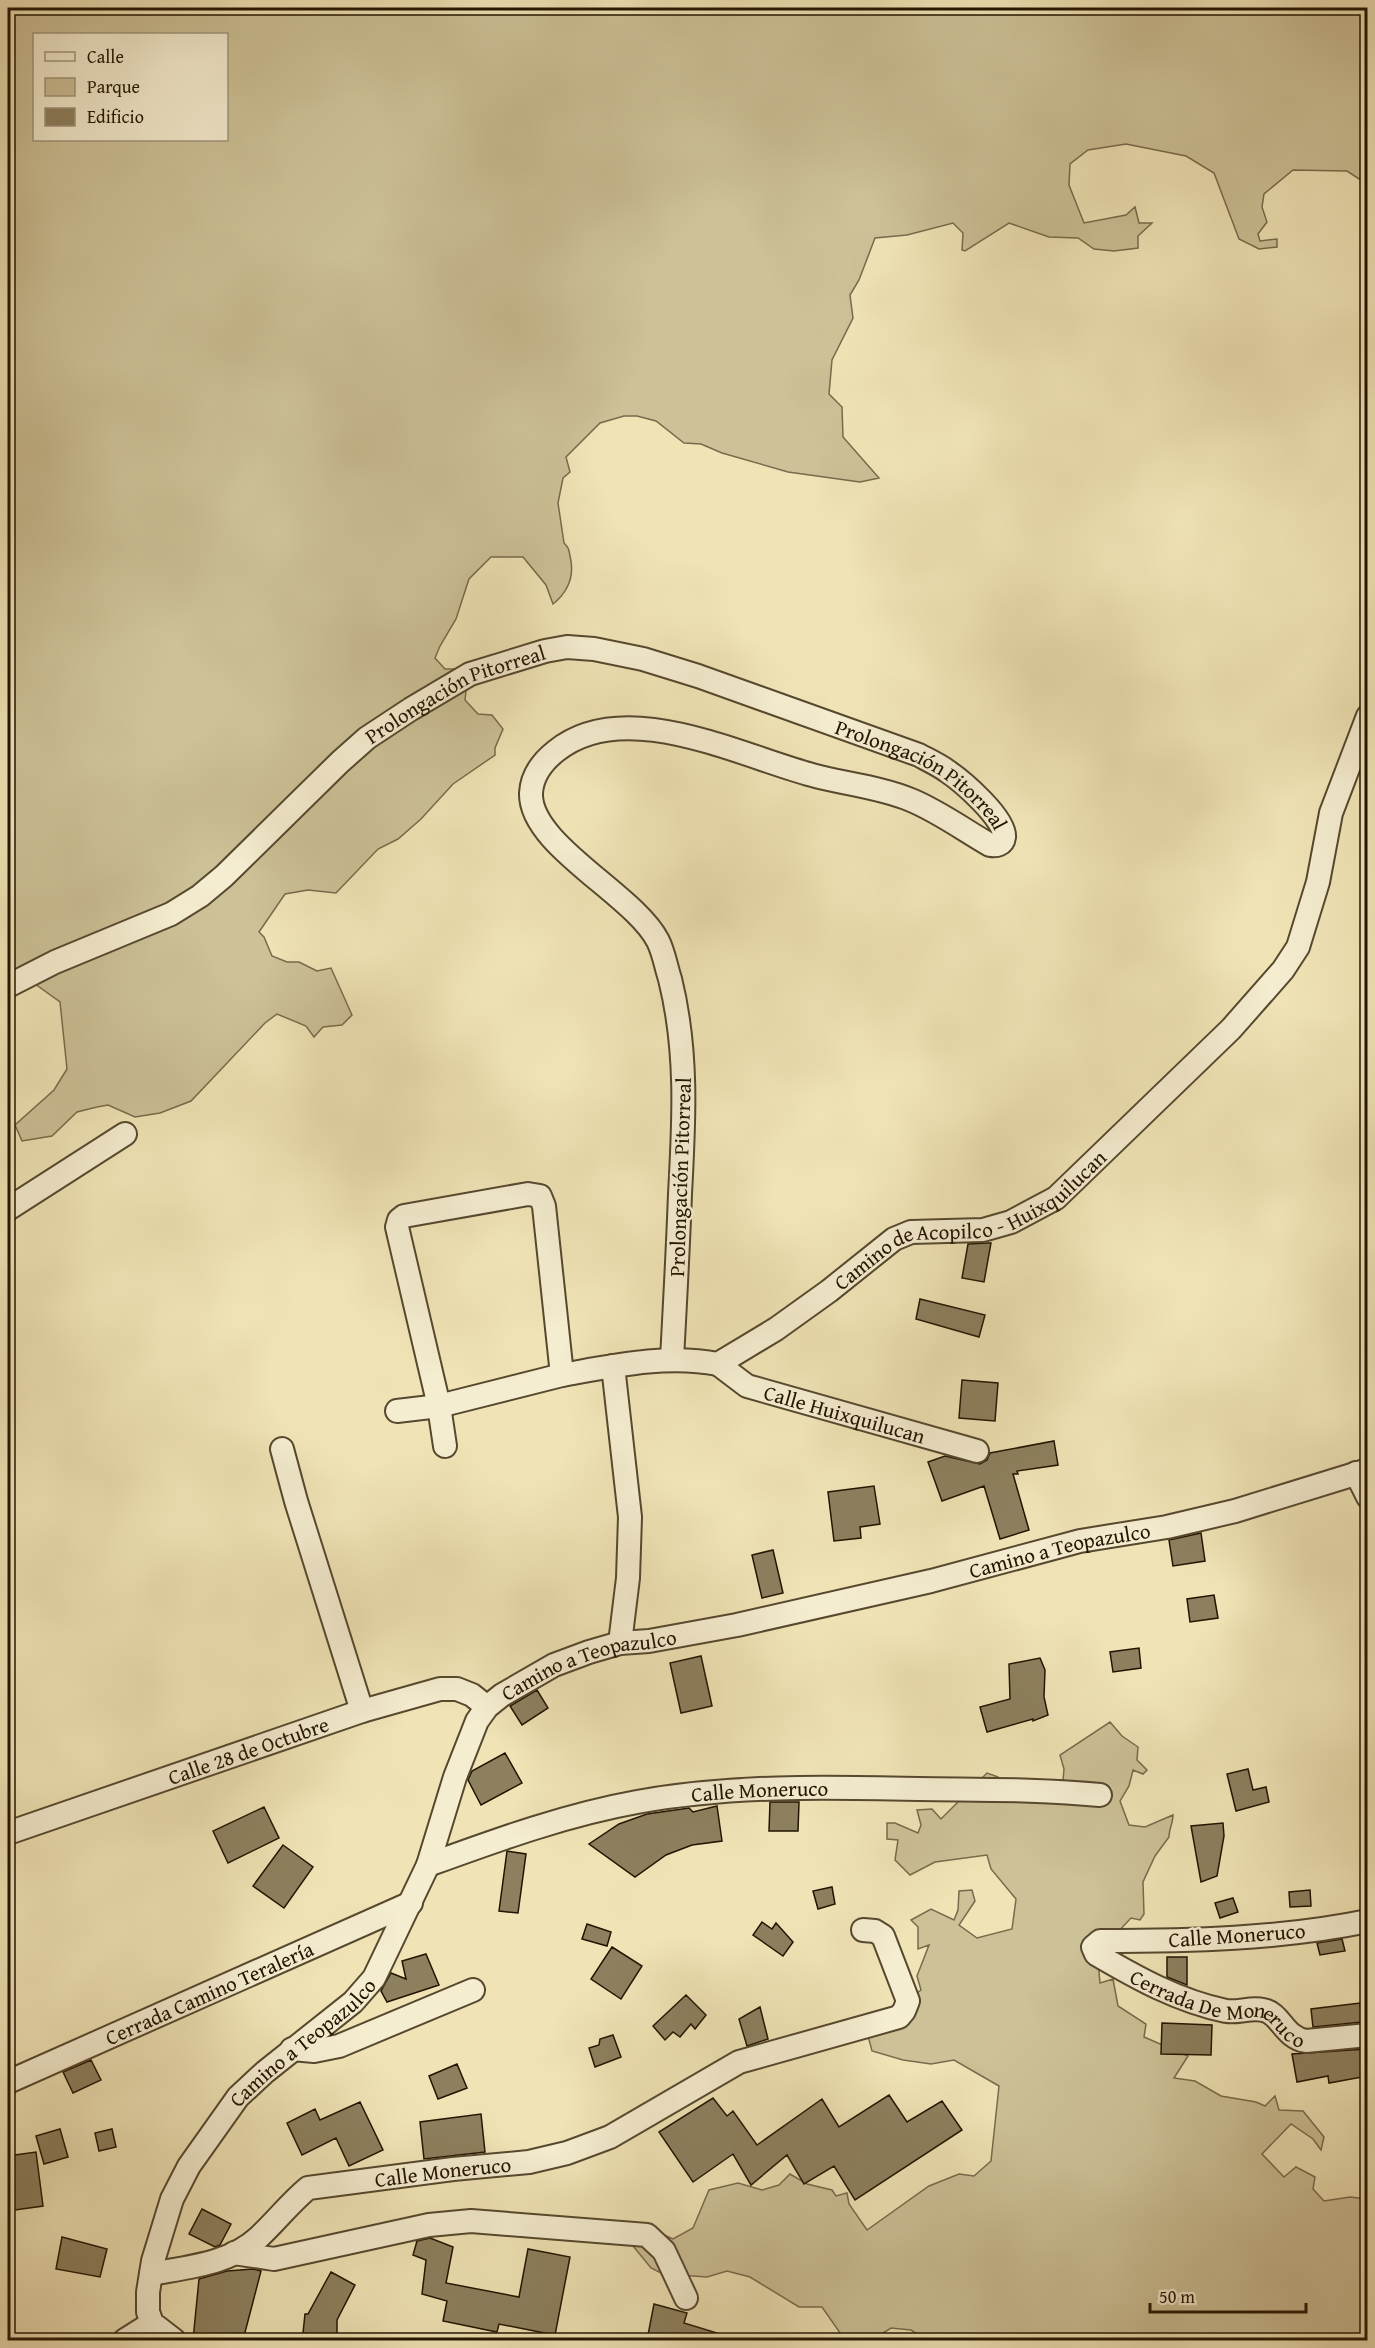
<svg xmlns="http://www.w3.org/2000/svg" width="1375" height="2348" viewBox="0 0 1375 2348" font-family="'Gentium Book Plus',serif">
	<rect width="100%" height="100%" fill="#f0e4b6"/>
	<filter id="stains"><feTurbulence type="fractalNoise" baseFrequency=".00333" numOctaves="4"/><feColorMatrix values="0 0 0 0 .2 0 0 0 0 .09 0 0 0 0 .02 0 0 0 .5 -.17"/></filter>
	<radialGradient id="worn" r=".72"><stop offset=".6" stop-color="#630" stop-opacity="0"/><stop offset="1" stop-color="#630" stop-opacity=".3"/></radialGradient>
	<path fill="#cdc197" stroke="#786a4c" stroke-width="1.5" fill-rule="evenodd" d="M8,8H1367V184L1347,171L1293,170L1264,194L1262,207L1267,222L1258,234L1260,241L1277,239V247L1259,249L1239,239L1214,173L1186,156L1126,144L1088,150L1070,164L1069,185L1084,223L1126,215L1135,207L1139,223H1152L1138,236V248L1114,251L1094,249L1078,238L1049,237L1009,223L965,251L962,250L963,233L953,223L907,235L875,238L859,280L850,295L853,318L832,360L829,394L842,407L843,437L879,478L860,482L788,472L722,453L701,444L684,443L656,421L637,416H624L600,423L566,457L570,472L563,478L558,503L564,543C569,548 569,550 570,556C575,576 569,591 553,604L546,585L523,557H491L469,579L456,619L440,646L435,658L445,669H458L467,682L465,700L478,714L492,715L503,729L495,748V755L453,784L421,819L398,839L378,849L336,893L308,890L285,894L259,932L264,937L272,956L287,962H299L317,971L331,968L352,1015L342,1025L323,1027L314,1037L306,1026L277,1014L265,1023L191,1101L160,1113L135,1117L108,1105L97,1107L77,1112L52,1136L22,1141L15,1125L54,1090L67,1069L60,1002L35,984L8,994ZM34,34H226V140H34Z
		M1110,1722L1122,1736L1138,1747L1137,1760L1147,1770L1143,1774L1133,1770L1129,1786L1120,1801L1129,1825L1145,1827L1173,1815C1173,1823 1169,1829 1169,1837L1155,1856L1143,1882L1144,1914L1140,1920L1131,1918L1116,1934L1097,1950L1100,1983L1113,1979L1118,2006L1146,2024L1144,2037L1188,2056L1174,2078L1195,2081L1221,2096L1256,2102L1265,2106L1275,2096L1279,2110L1303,2111L1324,2137L1321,2150L1313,2139L1291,2124L1262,2154L1284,2177L1296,2167L1315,2177L1313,2189L1324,2201L1350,2197L1367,2199V2340H927L911,2330L891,2328L872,2340H845L822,2307H799L750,2277L727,2271L707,2277L663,2274L651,2268L633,2246L646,2227L673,2239L693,2228L709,2190L738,2183L762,2190L779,2185L790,2174L807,2184L832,2190L836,2196L847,2193L849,2204L867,2230L929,2186L959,2174L974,2176L991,2161L999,2086L954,2060L931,2064L903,2060L872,2051L867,2032L921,1990L917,1976L929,1945L918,1949V1927L911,1920L931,1909L954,1920L958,1910L959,1891L972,1890L975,1901L959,1925L977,1938L1012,1929L1016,1899L991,1869L987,1855L935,1862L910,1875L895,1860L898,1840L887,1839V1823H895L918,1833L921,1825L917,1810L932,1809L941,1819L987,1773L998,1777L1009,1792L1063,1781L1064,1769L1060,1755Z"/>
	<path fill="#8d805f" stroke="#221401" stroke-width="1.5" d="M988,1243H991L984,1282L962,1278L968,1244Z
		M920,1299L985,1315L979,1337L916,1319Z
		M962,1380L998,1383L995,1421L959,1418Z
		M1054,1441L1058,1465L1017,1471L1018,1474H1013L1029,1530L1000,1539L984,1486L942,1501L928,1462L945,1456L980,1464L987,1460L990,1453Z
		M874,1486L880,1524L860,1527L861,1538L834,1541L828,1492Z
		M1201,1533L1205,1561L1173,1566L1169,1540Z
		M773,1550L783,1593L762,1598L752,1555Z
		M1214,1595L1218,1618L1190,1622L1187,1599Z
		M1139,1648L1141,1668L1113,1672L1110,1652Z
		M701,1656L712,1706L681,1713L670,1663Z
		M1040,1658L1045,1670L1044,1697L1048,1715L1033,1721V1719L987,1732L980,1707L1010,1699L1009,1664Z
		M537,1690L548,1708L522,1725L510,1706Z
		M505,1753L522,1783L481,1805L468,1780L472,1771Z
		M1248,1769L1253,1790L1266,1787L1269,1802L1236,1811L1227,1774Z
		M770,1802H799L798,1831H769Z
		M717,1806L722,1841L692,1845L666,1855L635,1877L589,1844L619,1824L647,1814L689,1808L693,1812Z
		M264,1807L279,1838L228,1863L213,1831Z
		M1223,1823L1224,1836L1217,1876L1201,1882L1191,1826Z
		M283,1845L313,1867L284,1908L253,1886Z
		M507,1851L526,1854L518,1913L499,1911Z
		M832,1887L835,1904L818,1909L813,1891Z
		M1310,1890L1311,1906L1290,1907L1289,1892Z
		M1233,1898L1238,1912L1220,1918L1215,1903Z
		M762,1922L772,1929L776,1923L793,1942L783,1956L753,1935Z
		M587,1924L611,1932L607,1946L582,1939Z
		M1342,1939L1345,1951L1320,1955L1317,1943Z
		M612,1947L642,1966L621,1999L591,1979Z
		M426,1954L439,1985L387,2002L381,1991L391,1973L406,1979L402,1961Z
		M1167,1957H1187V1985L1167,1977Z
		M686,1995L706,2015L695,2029L691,2024L680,2037L673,2032L665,2040L653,2026Z
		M1360,2003L1362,2022L1313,2027L1311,2009Z
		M760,2007L768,2039L747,2046L739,2019Z
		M1162,2023L1212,2025L1211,2055L1161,2054Z
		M613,2035L621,2057L595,2067L589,2048L599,2045L600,2039Z
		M1366,2049L1368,2076L1329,2083L1328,2076L1297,2082L1292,2054Z
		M91,2060L101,2080L73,2093L63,2072Z
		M457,2064L467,2088L438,2099L429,2076Z
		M889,2095L907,2122L942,2101L962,2130L855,2200L834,2166L804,2184L787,2155L751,2185L733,2154L693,2182L659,2132L713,2098L727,2116L733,2111L757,2145L822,2099L839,2127Z
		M360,2102L383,2150L349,2166L336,2138L302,2155L287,2123L315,2109L320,2120Z
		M481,2114L485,2152L424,2159L420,2122Z
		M60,2129L68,2157L44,2164L36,2136Z
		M112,2129L116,2147L99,2151L95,2133Z
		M36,2152L43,2206L8,2211V2156Z
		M202,2209L231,2224L220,2245L215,2247L189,2234Z
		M62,2237L107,2249L100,2277L56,2269Z
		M430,2238L453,2247L446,2283L519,2297L528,2249L570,2257L555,2335L499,2324L497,2332L443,2321L447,2301L422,2294L426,2260L413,2255L417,2241Z
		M253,2269L261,2271L243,2340H193L199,2279L227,2271Z
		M331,2272L355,2285L337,2320V2338L303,2333L305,2314H308Z
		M654,2304L687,2313L684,2323L730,2337L729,2340H647Z"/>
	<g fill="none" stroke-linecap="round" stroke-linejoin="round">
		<defs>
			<g id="minor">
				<path id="s1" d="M8,986L55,962L171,914L200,896L224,876L340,762L367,738L411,709L470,674L545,651L567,647L594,649L643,659L698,676L919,755C928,760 939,765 947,771C962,781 1006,819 1004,837C1003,845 996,846 990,845C964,830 938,811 911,800C880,787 844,784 812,775C738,755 624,696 556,751C542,762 532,775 531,793C529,845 634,894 658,941C664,953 666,967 670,979C688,1051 684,1121 680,1194C678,1249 675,1304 672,1359"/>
				<path d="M8,1209L125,1134"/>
				<path id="s2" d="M718,1364L747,1386L977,1451"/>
				<path d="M613,1366L630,1517L628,1578L620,1643"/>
				<path d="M397,1411L439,1406L562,1375"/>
				<path id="s3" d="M445,1446L439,1406L397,1227L399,1220L404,1216L528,1194L540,1196L544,1206L562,1375C613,1366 666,1354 718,1364L776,1329L829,1291L894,1239L911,1232L983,1230L1011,1222L1056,1198L1231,1029L1283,970L1298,947L1318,882L1331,813L1368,716"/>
				<path d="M282,1449L296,1501L362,1711"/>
				<path d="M1356,1473L1368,1497"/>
				<path id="s4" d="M8,1833L362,1711L440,1689H457L472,1695L487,1707"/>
				<path id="s5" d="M428,1865C497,1840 565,1815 637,1802C731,1785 824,1787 919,1789C979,1790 1040,1789 1100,1795"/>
				<path id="s6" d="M1368,1921C1281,1939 1189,1941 1100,1941L1093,1947L1096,1954C1137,1978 1178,2001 1226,2011C1238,2013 1251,2007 1263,2010C1281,2013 1283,2037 1306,2041L1368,2035"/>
				<path d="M292,2049L314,2051L339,2046L473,1990"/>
				<path id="s7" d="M8,2082L411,1903"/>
				<path d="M234,2253L274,2259L429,2225L471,2221L647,2235L664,2251L686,2298"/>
				<path id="s8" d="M151,2274C188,2267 230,2264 259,2237C276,2221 290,2203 308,2188L453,2169L529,2162L567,2153L610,2137L739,2062L899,2017L904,2011L908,2001L883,1936L875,1931L863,1930"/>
				<path d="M125,2340L152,2323"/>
				<path id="s9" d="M174,2340L152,2323L148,2312V2292L153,2261L172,2199L189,2166L238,2097L265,2072L353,2002L374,1978L428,1865L455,1777L477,1721L487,1707L502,1695L554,1665L589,1652L620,1643L649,1641L737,1625L931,1581L1080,1541L1167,1527L1235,1511L1368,1470"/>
			</g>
		</defs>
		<use href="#minor" stroke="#56482e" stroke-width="26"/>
		<use href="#minor" stroke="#f5edd0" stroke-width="22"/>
	</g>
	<g text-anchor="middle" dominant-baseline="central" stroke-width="5" stroke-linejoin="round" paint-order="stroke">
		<g font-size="21" fill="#221401" stroke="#f5edd0">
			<text stroke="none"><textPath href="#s1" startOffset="542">Prolongación Pitorreal</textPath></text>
			<text stroke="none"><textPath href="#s1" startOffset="1046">Prolongación Pitorreal</textPath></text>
			<text transform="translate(680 1177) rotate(-88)">Prolongación Pitorreal</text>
			<text stroke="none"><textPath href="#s3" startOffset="1011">Camino de Acopilco - Huixquilucan</textPath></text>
			<text stroke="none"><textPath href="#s2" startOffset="138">Calle Huixquilucan</textPath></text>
			<text stroke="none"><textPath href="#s9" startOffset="1352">Camino a Teopazulco</textPath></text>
			<text stroke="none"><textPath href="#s9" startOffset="866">Camino a Teopazulco</textPath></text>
			<text stroke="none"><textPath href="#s4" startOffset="254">Calle 28 de Octubre</textPath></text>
			<text stroke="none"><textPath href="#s5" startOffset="342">Calle Moneruco</textPath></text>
			<text transform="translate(1237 1935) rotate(-4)">Calle Moneruco</text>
			<text stroke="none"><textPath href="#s7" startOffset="220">Cerrada Camino Teralería</textPath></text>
			<text stroke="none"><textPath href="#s6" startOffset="423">Cerrada De Moneruco</textPath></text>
			<text stroke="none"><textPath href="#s9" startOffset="362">Camino a Teopazulco</textPath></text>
			<text stroke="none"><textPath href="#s8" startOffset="321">Calle Moneruco</textPath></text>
		</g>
	</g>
	<rect width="1375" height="2348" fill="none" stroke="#f0e4b6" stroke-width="30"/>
	<rect x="9" y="9" width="1357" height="2330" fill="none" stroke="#221401" stroke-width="3"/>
	<rect x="15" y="15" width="1345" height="2318" fill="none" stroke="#221401" stroke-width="1.5"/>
	<rect x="33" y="33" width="195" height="108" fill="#f5edd0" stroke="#a1967d" stroke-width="1.5"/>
	<rect x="45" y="52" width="30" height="9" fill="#f5edd0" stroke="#a1967d" stroke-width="1.5"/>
	<text x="87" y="63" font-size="18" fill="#221401">Calle</text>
	<rect x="45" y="78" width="30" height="18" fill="#cdc197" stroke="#a1967d" stroke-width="1.5"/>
	<text x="87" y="93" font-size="18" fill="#221401">Parque</text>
	<rect x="45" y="108" width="30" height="18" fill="#8d805f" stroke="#a1967d" stroke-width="1.5"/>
	<text x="87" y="123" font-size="18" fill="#221401">Edificio</text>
	<path d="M1150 2303v9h156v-9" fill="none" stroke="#221401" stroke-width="3"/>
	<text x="1159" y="2303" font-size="18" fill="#221401" stroke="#f5edd0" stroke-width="4.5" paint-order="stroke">50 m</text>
	<rect width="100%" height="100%" filter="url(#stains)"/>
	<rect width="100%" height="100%" fill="url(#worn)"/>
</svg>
